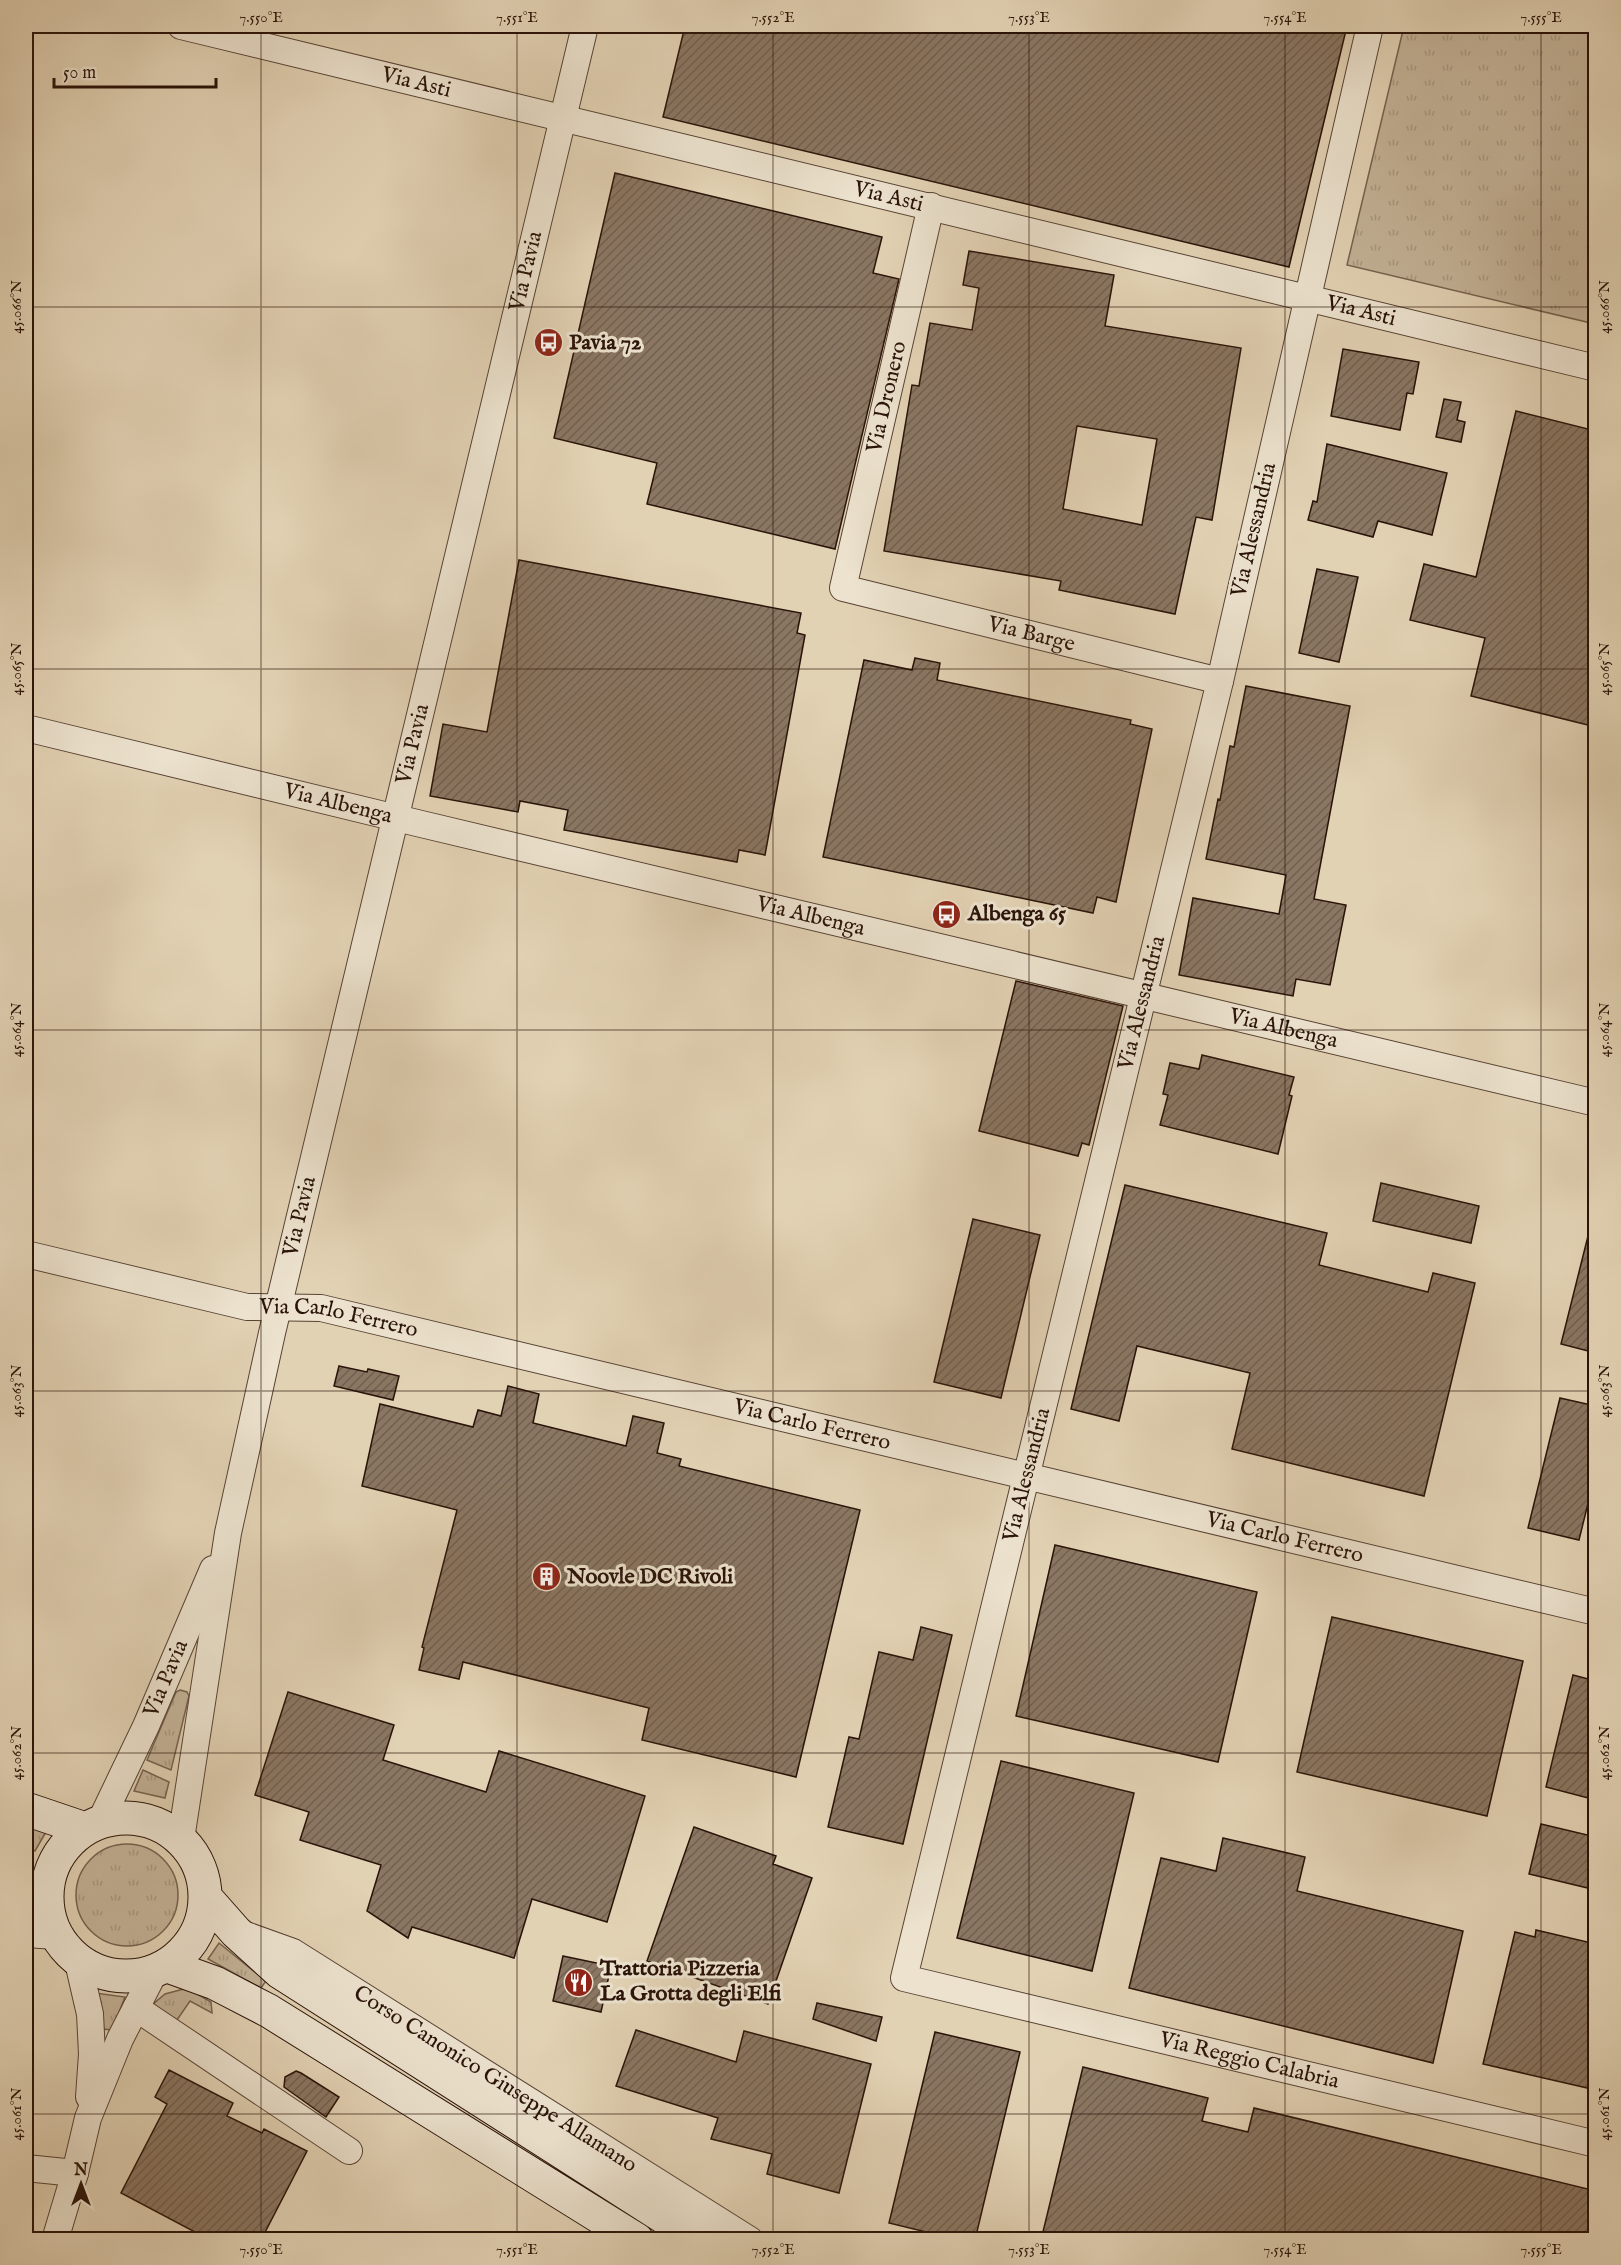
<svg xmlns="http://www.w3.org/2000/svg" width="1621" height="2265" viewBox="0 0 1621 2265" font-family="'IM FELL English',serif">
	<defs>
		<pattern id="grass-tufts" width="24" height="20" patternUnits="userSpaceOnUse" patternTransform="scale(1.5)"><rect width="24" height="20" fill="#c3b297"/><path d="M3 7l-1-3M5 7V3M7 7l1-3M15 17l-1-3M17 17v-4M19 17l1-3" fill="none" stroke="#a89881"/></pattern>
		<pattern id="building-hatch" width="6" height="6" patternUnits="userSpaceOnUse" patternTransform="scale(1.5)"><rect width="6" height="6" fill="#8a7662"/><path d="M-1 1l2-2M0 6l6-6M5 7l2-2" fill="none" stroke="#71604f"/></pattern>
	</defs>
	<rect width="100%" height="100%" fill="#e2d2b4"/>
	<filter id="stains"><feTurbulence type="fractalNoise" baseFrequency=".00333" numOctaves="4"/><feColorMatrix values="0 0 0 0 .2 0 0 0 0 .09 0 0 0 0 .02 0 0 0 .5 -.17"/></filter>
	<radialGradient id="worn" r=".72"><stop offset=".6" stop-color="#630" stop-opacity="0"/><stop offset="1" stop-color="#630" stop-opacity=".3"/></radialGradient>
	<path fill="url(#grass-tufts)" stroke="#766250" stroke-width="1.5" d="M1404,26H1595V324L1347,265Z
		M180,1690L187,1692L189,1696L171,1770L147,1760L176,1692Z
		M143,1770L169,1782L165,1798L134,1791Z
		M26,1824L46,1832L35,1851L26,1845Z
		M76 1895a51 51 0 1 1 102 0a51 51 0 1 1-102 0Z
		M219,1943L266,1981L261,1988L208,1959Z
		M187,1988L211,2002L212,2013L190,2001L177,2020L152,2005L165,1994Z
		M95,1993L125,1997L112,2030L103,2029Z"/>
	<path fill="url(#building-hatch)" stroke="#2a1309" stroke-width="1.5" fill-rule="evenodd" d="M685,26H1347L1289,267L663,117Z
		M615,173L882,237L873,273L899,279L835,549L647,504L657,463L554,438Z
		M969,251L1114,275L1105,326L1241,348L1212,520L1196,517L1175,614L1059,590L1061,581L884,551L912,385L919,386L930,323L972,330L979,288L963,285ZM1077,426L1157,439L1142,525L1063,509Z
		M1343,349L1419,362L1413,394L1407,393L1400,430L1331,416Z
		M1444,399L1461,402L1457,420L1465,422L1461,442L1436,437Z
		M1516,411L1596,431V727L1471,696L1485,638L1410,620L1424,564L1476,577Z
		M1327,444L1447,473L1432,535L1378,521L1373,537L1308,520L1313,501L1317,502Z
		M519,560L801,613L797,633L805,635L765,855L739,850L737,862L564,830L568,810L520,801L518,812L430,796L443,724L487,732Z
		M1317,569L1358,577L1339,662L1299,653Z
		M915,658L940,663L937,680L1131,720L1130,724L1152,729L1116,902L1097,897L1093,913L823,857L864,660L912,670Z
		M1246,686L1350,706L1314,899L1346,905L1330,985L1296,979L1293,996L1179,975L1193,898L1279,914L1286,875L1206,859L1218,799L1220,800L1230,746L1234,747Z
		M1016,981L1123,1006L1089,1145L1082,1143L1078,1156L979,1131Z
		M1202,1055L1294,1077L1289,1095L1292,1096L1278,1154L1160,1125L1168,1095L1163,1094L1170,1063L1199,1069Z
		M1381,1183L1479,1206L1471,1243L1373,1221Z
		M1125,1185L1327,1233L1319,1265L1428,1292L1433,1273L1475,1283L1424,1496L1232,1449L1250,1373L1137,1346L1119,1421L1071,1409Z
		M973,1219L1040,1235L1001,1398L934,1382Z
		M1589,1232L1596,1233V1353L1561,1344Z
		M339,1366L367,1372L368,1369L399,1376L393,1400L334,1386Z
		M508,1386L539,1394L533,1423L626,1446L633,1416L664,1423L657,1453L681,1459L679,1466L860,1510L796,1777L642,1740L649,1708L463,1662L459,1679L419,1670L424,1648L422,1647L457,1510L362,1486L380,1404L473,1427L478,1410L501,1416Z
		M1560,1398L1596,1406V1471L1579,1540L1528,1528Z
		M1055,1545L1257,1592L1218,1762L1016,1716Z
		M1332,1617L1523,1661L1487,1816L1297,1772Z
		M921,1627L952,1635L903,1844L828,1827L849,1737L859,1739L879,1652L913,1660Z
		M1573,1675L1596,1681V1800L1546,1787Z
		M288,1692L394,1725L383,1760L486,1792L499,1751L645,1796L607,1922L532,1899L514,1958L412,1927L408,1938L367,1911L381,1865L300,1840L309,1812L255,1795Z
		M1001,1761L1134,1793L1092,1971L957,1938Z
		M1541,1824L1596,1837V1890L1529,1874Z
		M694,1827L776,1856L773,1864L812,1878L768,2004L647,1961Z
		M1223,1838L1305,1857L1297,1891L1463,1931L1433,2063L1129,1988L1161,1858L1216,1871Z
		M1536,1930L1596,1944V2090L1483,2064L1515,1932L1535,1937Z
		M563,1956L611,1966L601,2012L553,2001Z
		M817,2003L882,2017L876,2041L813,2019Z
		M636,2030L736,2062L744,2031L871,2064L839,2193L767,2174L772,2154L711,2139L718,2118L616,2086Z
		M935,2032L1020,2052L975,2240H959L889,2223Z
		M1083,2067L1208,2098L1202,2121L1248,2132L1254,2108L1596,2191V2240H1041Z
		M169,2070L233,2103L227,2116L262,2133L264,2129L307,2151L261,2240H210L121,2193L167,2104L155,2097Z
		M296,2071L301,2073L339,2097L326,2117L284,2087L285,2077Z"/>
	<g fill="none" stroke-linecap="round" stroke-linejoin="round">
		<defs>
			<g id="street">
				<path id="s1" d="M181,26L1596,368"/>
				<path id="s2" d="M1370,26L1220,681L904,1978L1596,2144"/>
				<path id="s3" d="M931,206L843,588L1220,681"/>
				<path id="s4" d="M26,728L417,823L1596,1103"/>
				<path id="s5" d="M26,1254L247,1307L321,1308L1596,1612"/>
				<path id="s6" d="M100,1822L146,1726L213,1569"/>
				<path id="s7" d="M181,1839L228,1533L272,1333L585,26"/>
				<path d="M26,1934L56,1936"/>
				<path id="s8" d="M243,1934L293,1952L750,2240"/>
				<path d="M78,1962L90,2014L92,2054L89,2097"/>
				<path d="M136,2008L349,2151"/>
				<path d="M26,2168L75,2173"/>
				<path d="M55,2240L75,2173L88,2118L120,2039L154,1973"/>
			</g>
			<path id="secondary" d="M26,1809L85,1829
				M47 1897a79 79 0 1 1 158 0a79 79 0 1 1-158 0Z
				M206,1898L236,1932L280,1972L700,2240
				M168,1966L215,1983L269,2011L637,2240"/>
		</defs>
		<use href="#street" stroke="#584334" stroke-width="28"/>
		<use href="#secondary" stroke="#2a1309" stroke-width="35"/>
		<use href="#street" stroke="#ece2ce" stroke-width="26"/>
		<use href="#secondary" stroke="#ece2ce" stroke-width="33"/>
	</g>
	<path fill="none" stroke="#2a1309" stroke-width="1.5" stroke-opacity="0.45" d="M261,26V2240M517,26V2240M773,26V2240M1029,26V2240M1285,26V2240M1541,26V2240M26,307H1596M26,669H1596M26,1030H1596M26,1391H1596M26,1753H1596M26,2114H1596"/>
	<defs>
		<symbol id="bus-disc" viewBox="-11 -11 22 22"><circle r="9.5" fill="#8f2418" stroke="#ece2ce"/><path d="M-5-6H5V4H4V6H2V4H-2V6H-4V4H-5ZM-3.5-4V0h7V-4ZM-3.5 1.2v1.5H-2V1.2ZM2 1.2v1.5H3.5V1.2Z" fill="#fff"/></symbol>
		<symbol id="building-disc" viewBox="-11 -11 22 22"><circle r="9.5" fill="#8f2418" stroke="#ece2ce"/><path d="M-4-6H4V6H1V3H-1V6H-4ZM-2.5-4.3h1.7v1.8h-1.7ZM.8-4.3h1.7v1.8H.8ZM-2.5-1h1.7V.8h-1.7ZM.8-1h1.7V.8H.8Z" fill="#fff"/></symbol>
		<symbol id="restaurant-disc" viewBox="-11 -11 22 22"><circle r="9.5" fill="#8f2418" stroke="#ece2ce"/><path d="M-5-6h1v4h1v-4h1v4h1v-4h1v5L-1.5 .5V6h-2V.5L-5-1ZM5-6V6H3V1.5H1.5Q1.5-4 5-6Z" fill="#fff"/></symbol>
	</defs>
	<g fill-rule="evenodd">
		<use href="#bus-disc" x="532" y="326" width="33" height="33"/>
		<use href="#bus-disc" x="930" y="898" width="33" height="33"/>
		<use href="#building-disc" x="530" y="1560" width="33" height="33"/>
		<use href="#restaurant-disc" x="562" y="1966" width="33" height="33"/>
	</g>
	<g text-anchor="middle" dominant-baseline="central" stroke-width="6" stroke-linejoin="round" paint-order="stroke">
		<g font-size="22" fill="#2a1309" stroke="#ece2ce">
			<text stroke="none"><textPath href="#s1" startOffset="242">Via Asti</textPath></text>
			<text stroke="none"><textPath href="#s1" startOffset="728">Via Asti</textPath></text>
			<text stroke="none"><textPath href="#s7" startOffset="1606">Via Pavia</textPath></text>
			<text stroke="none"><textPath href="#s1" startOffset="1214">Via Asti</textPath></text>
			<text transform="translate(887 397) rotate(-77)">Via Dronero</text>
			<text transform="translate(1254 530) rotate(-77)">Via Alessandria</text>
			<text stroke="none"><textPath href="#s3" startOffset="586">Via Barge</textPath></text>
			<text stroke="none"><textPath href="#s7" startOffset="1120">Via Pavia</textPath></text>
			<text stroke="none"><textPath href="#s4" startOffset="321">Via Albenga</textPath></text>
			<text stroke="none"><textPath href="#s4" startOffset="807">Via Albenga</textPath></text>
			<text transform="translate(1142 1003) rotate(-76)">Via Alessandria</text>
			<text stroke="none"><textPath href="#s4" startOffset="1293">Via Albenga</textPath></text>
			<text stroke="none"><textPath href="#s7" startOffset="634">Via Pavia</textPath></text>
			<text stroke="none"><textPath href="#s5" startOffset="320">Via Carlo Ferrero</textPath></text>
			<text stroke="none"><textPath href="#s5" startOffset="806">Via Carlo Ferrero</textPath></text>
			<text transform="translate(1027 1475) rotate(-76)">Via Alessandria</text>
			<text stroke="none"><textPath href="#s5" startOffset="1292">Via Carlo Ferrero</textPath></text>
			<text stroke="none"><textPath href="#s6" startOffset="158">Via Pavia</textPath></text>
			<text stroke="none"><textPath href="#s2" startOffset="2362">Via Reggio Calabria</textPath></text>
			<text stroke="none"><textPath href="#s8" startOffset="292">Corso Canonico Giuseppe Allamano</textPath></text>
		</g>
		<g font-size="22" font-weight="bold" fill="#2a1309" stroke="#ece2ce" text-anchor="start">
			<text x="569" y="343">Pavia 72</text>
			<text x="968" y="914">Albenga 65</text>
			<text x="567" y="1577">Noovle DC Rivoli</text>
			<text x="600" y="1969">Trattoria Pizzeria<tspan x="600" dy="25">La Grotta degli Elfi</tspan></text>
		</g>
	</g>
	<rect width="1621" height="2265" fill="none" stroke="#e2d2b4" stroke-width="66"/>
	<g transform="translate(81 2184)" stroke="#ece2ce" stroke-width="4.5" paint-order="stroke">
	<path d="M0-4.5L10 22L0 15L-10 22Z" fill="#2a1309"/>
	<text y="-9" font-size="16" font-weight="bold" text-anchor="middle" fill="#2a1309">N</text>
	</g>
	<path d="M54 78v9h162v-9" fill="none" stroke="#2a1309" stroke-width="3"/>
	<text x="63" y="78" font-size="18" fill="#2a1309" stroke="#ece2ce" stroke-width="4.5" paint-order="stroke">50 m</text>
	<rect x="33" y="33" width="1555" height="2199" fill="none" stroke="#2a1309" stroke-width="2"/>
	<g font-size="15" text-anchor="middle" fill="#2a1309">
		<text x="261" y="22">7.550°E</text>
		<text x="517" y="22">7.551°E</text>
		<text x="773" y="22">7.552°E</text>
		<text x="1029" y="22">7.553°E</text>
		<text x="1285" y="22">7.554°E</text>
		<text x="1541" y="22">7.555°E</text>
		<text transform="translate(16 307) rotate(-90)" y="5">45.066°N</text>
		<text transform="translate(1604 307) rotate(-90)" y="5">45.066°N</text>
		<text transform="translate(16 669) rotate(-90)" y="5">45.065°N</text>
		<text transform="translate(1604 669) rotate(-90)" y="5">45.065°N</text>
		<text transform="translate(16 1030) rotate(-90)" y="5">45.064°N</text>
		<text transform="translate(1604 1030) rotate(-90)" y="5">45.064°N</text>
		<text transform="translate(16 1391) rotate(-90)" y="5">45.063°N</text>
		<text transform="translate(1604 1391) rotate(-90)" y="5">45.063°N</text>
		<text transform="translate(16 1753) rotate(-90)" y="5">45.062°N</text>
		<text transform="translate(1604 1753) rotate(-90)" y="5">45.062°N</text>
		<text transform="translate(16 2114) rotate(-90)" y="5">45.061°N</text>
		<text transform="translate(1604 2114) rotate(-90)" y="5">45.061°N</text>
		<text x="261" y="2254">7.550°E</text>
		<text x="517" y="2254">7.551°E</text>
		<text x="773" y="2254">7.552°E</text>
		<text x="1029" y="2254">7.553°E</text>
		<text x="1285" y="2254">7.554°E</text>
		<text x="1541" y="2254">7.555°E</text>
	</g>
	<rect width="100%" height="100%" filter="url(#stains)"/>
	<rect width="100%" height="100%" fill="url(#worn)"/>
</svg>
